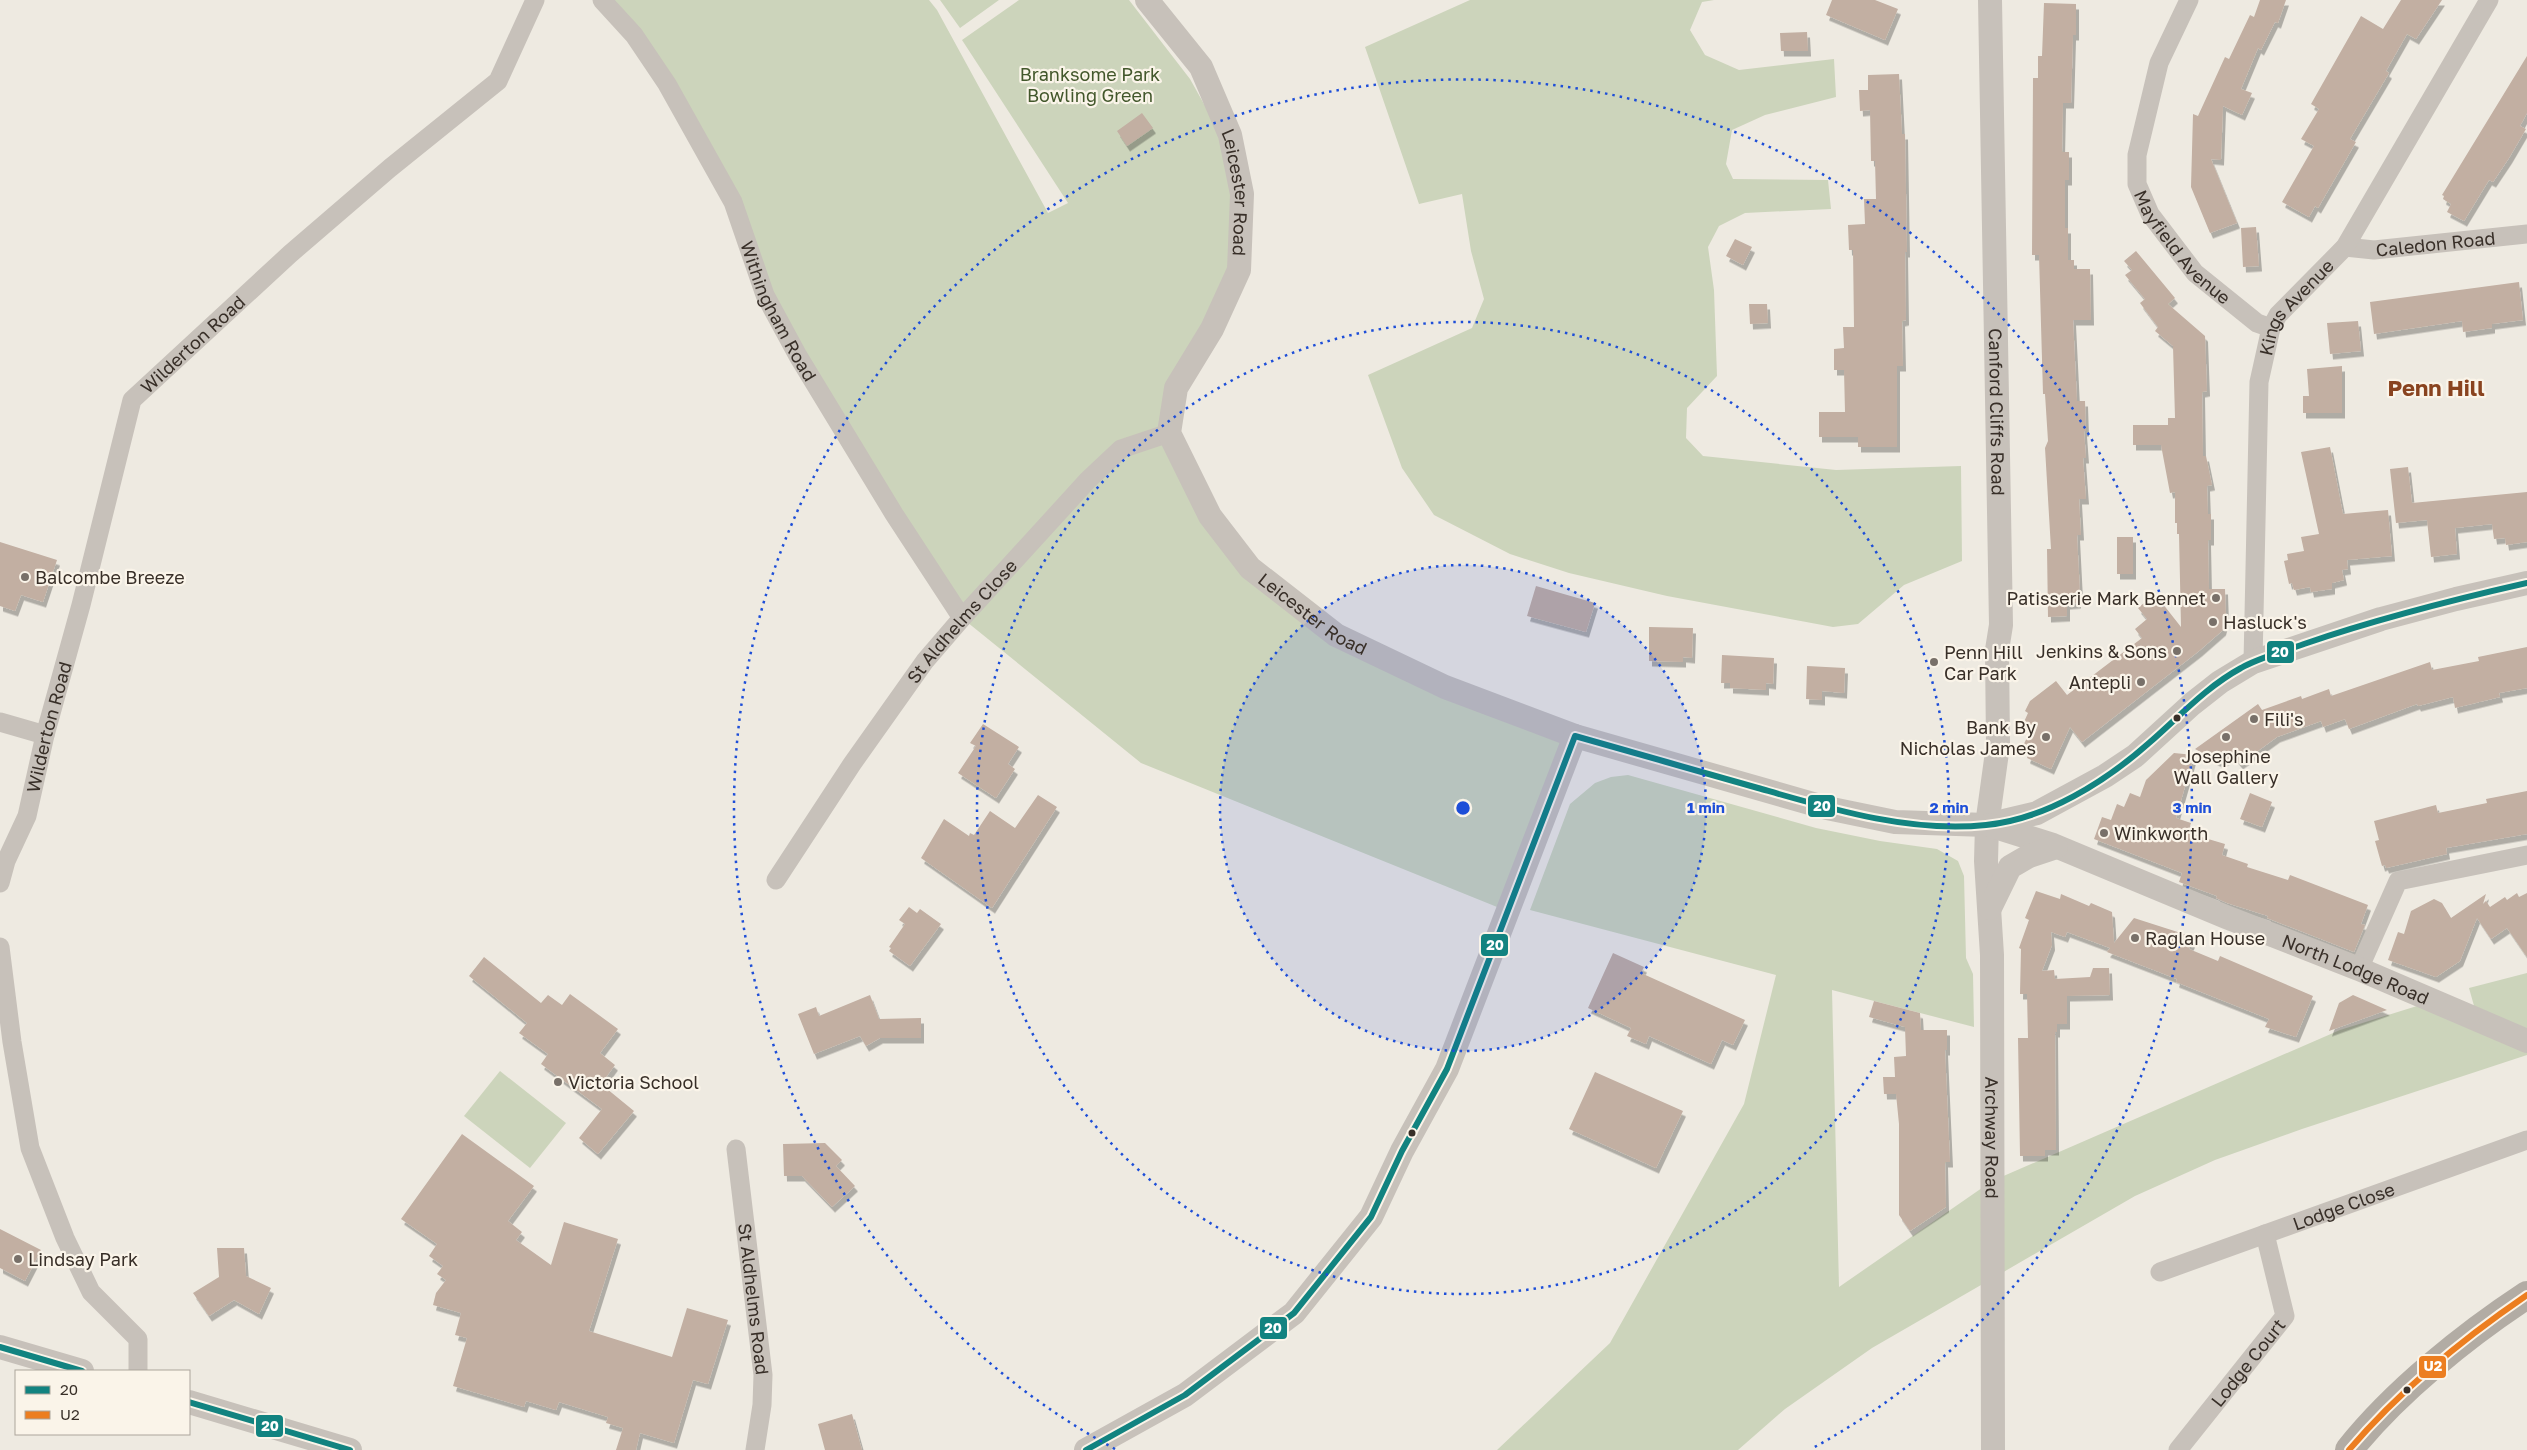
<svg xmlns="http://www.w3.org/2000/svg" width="2527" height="1450" viewBox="0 0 2527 1450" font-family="'Golos Text',sans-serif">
	<defs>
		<filter id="shadow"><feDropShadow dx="3" dy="5.5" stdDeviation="0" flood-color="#0004"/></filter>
	</defs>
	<rect width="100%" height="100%" fill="#eeeae1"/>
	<path fill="#ccd4bb" d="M602,0H929L937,10L1048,213L1068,203L962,40L1019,0H1129L1190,79L1204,104L1230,135L1239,270L1169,433L1210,516L1336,635L1575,736L1507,911L1141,763L962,618L798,356L733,202Z
		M940,0H999L960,28Z
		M1470,0H1714L1702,2L1690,30L1705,55L1739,70L1834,59L1836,97L1765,115L1732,130L1726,164L1733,179L1828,180L1831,209L1745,213L1719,226L1708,247L1714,290L1717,376L1687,408L1686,438L1703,456L1836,470L1961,466L1962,561L1904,585L1858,624L1833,627L1667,596L1569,573L1510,554L1434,515L1402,468L1368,375L1472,328L1484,299L1471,251L1462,194L1419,204L1365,47Z
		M1628,775L1816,828L1880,841L1937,849L1958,861L1964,876L1966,958L1973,974L1974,1027L1832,990L1839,1287L1992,1181L2340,1030L2433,1001L2478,1020L2469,988L2527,973V1055L2302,1129L2215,1160L2135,1196L1872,1348L1785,1409L1738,1450H1497L1610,1343L1744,1104L1776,975L1530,910L1570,804L1595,783L1611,777Z
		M500,1071L566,1123L530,1168L464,1116Z"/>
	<path fill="#c2afa2" filter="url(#shadow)" d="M1832,0H1875L1898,9L1885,40L1826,15Z
		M2260,0H2286L2278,23L2275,22L2261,50L2258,48L2241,89L2252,93L2242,115L2223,106L2221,160L2211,159L2237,223L2210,233L2191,187L2193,114L2198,116L2225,57L2229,59L2250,15L2254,17Z
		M2401,0H2442L2416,39L2407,34L2386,71L2389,73L2350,139L2356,142L2318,208L2315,206L2309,217L2282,202L2314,146L2301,139L2319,109L2311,104L2361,16L2383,29Z
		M2044,3L2076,4V35H2073L2071,103H2063L2062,152H2069V180H2065V228H2068V260H2074V269H2090L2091,320H2073L2077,401H2085L2086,431H2084L2086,458H2083L2086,499H2079L2081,535H2077L2080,594H2078V603L2067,604V616L2048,617L2047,549H2051L2045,448L2048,441L2045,394H2043L2039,255H2032L2033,78H2038V56H2042Z
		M1807,32L1808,51H1781L1780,33Z
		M2527,56V113L2520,126L2526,129L2509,158L2493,182L2489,180L2464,221L2447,212L2451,204L2443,199L2444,196L2442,195Z
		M1899,74L1902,134H1905L1907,252H1905L1906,320L1902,321L1903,366H1897V447H1858V437H1819V412H1845L1844,370H1834V349L1844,348L1843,327H1854L1853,250H1849L1848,225L1865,224L1864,199H1876L1875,161H1871L1870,110L1860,111L1859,90H1868V75Z
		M1142,113L1153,128L1127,146L1117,131Z
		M2256,227L2259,266L2243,267L2241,228Z
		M1735,239L1752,247L1743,265L1726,256Z
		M2136,251L2175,298L2168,304L2205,336L2207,391L2202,392L2203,456H2206L2212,485L2207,486L2208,514H2211V540H2208L2209,589H2225L2226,618L2223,630L2199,651L2082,742L2070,727L2051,769L2027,758L2029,752L2022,748L2032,727L2023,724L2028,713L2025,711L2030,701L2056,681L2067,695L2142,638L2135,629L2147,619L2138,608L2155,594L2181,627L2179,534H2177V523H2175V492L2170,493L2161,445H2133V425H2168V418H2175L2173,346L2155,331L2158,327L2140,303L2145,299L2125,275L2132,270L2124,261Z
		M2519,282L2523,320L2492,324V328L2463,332L2462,321L2374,334L2370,302Z
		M1749,304H1767L1768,323L1750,324Z
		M2358,321L2361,351L2330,354L2327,323Z
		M2342,366V413H2303V396H2309L2307,369Z
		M2330,447L2343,514L2388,510L2392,556L2347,560L2348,569L2342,570L2344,580L2332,583V589L2311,592L2310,587L2294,590L2292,583L2289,584L2284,561L2288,560L2287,554L2304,551L2301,537L2319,534L2301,452Z
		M2408,467L2412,503L2527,492V542L2506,545L2505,538L2494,539L2492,524L2455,528L2457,554L2431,557L2427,520L2396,523L2390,469Z
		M2117,537H2133V574H2117Z
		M0,542L57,560L43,602L21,595L15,611L0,606Z
		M1536,586L1595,603L1586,632L1527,616Z
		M1649,627L1693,628L1692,658L1683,657V662L1649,661Z
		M2527,647V688L2499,693L2500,697L2455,708L2453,697L2418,706L2417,704L2349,729L2345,719L2323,727L2321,721L2277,737L2240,764L2233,755L2221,763L2195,749L2258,704L2262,710L2301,696L2302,699L2329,689L2331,696L2430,662L2432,670L2479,661L2478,657Z
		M1722,655L1774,658L1773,684L1766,683V690L1730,688V683H1721Z
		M1807,666L1845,668L1844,693L1822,691V700L1806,699Z
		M983,724L1019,747L1008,764L1015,769L996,798L958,773L976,746L970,743Z
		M2174,753L2194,755L2176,818L2191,823L2188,833L2225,844L2222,855L2248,864L2247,867L2288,880L2290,875L2368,905L2361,924L2365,925L2354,952L2267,918L2268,916L2227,903L2216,898L2217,896L2179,882L2182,873L2094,839L2102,817L2111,820L2117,804L2124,807L2130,793L2140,797L2146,780Z
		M2527,791V834L2446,848L2447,854L2386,868L2385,865L2382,866L2375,841L2379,840L2374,821L2436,805L2438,813L2487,803L2486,799Z
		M2250,793L2272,802L2262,827L2240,819Z
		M1038,795L1057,807L992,908L921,858L944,819L969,836L970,833L974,835L990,811L1015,828Z
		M2036,891L2060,899L2061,894L2089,906L2091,903L2112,912L2114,943L2134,918L2187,935L2186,939L2192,942L2189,949L2218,961L2220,956L2313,996L2296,1037L2265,1027L2269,1019L2176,982L2177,979L2107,952L2110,948L2067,932L2065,937L2051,932L2052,945L2042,971L2054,970L2055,979L2090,977L2093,968H2109L2110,995L2067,996V1024H2057V1032H2055L2056,1150H2045V1156H2020L2018,1038H2028L2027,994H2020L2021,949L2019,948L2029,920L2025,918Z
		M2517,893L2519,897L2527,893V957L2507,928L2491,939L2477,918L2460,961L2436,977L2388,960L2398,932L2404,934L2411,911L2434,899L2442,903L2451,918L2486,894L2483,904L2486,901L2490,907L2505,897L2507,900Z
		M909,907L917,913L920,909L941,924L910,966L889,951L891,948L889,947L905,924L899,920Z
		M1613,953L1644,967L1641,973L1745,1020L1733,1045L1722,1040L1711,1064L1649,1036L1646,1044L1627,1036L1631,1028L1588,1008Z
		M484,957L541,1003L548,995L562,1005L570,994L618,1029L600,1053L615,1065L601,1084L634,1111L598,1154L579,1138L602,1109L541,1064L548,1054L519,1033L527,1023L469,976Z
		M870,995L879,1019L921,1018V1038H880L866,1046L860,1036L814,1054L798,1014L816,1007L819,1016Z
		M2353,995L2387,1010L2329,1031L2339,1003Z
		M1874,1001L1920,1013L1921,1030H1947V1050H1945L1950,1162H1945L1946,1207L1910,1231L1899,1215V1124L1896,1094H1884L1883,1077H1895L1894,1057L1906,1056L1905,1027L1869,1017Z
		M1595,1072L1683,1111L1656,1168L1569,1129Z
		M462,1134L534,1186L508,1221L522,1232L516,1240L551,1265L564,1222L618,1239L589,1331L672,1357L687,1308L728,1320L708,1384L693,1380L674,1443L640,1433L636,1450H616L623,1428L606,1423L608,1417L559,1402L556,1410L526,1401L524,1407L453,1386L467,1338L455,1335L461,1313L433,1305L436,1293L446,1280L437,1274L443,1266L429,1256L437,1244L401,1219Z
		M825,1143L842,1160L836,1166L855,1186L832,1207L802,1176H784L783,1144Z
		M0,1229L41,1250L25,1281L0,1268Z
		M217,1248H244L246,1276L271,1288L259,1314L234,1300L209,1316L193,1293L219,1277Z
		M852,1414L862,1450H825L818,1424Z"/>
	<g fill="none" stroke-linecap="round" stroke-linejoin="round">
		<g stroke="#c7c1ba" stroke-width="19">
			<path id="s1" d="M602,0L634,35L667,84L733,202L765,295L798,356L894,514L962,618"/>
			<path id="s2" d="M2189,0L2159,63L2137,155V184L2150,214L2195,273L2257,323L2271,328"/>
			<path id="s3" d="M2345,247L2374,250L2527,234"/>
			<path id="s4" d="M2253,662L2259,382L2271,328L2278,315L2345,247L2489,0"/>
			<path d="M0,722L45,735"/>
			<path id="s5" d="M776,880L852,764L925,661L962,618L1088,480L1121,449L1169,433"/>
			<path id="s6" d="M0,883L6,861L27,816L45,735L81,605L132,400L290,254L390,168L498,81L535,0"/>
			<path d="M0,947L12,1042L30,1148L65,1238L91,1292L138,1339V1371"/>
			<path d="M2359,969L2398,881L2527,855"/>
			<path id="s7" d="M736,1149L763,1375L762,1405L755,1450"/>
			<path id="s8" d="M2160,1272L2527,1140"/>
			<path id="s9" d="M2178,1450L2285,1316L2265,1234"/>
		</g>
		<g stroke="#c7c1ba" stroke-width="24">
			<path id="s10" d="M1147,0L1201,67L1230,135L1242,194L1239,270L1212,329L1176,388L1169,433L1210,516L1250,568L1336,635L1445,687L1575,736L1827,808L1895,822L1987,825L2037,813L2105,776L2135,756L2192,704L2220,682L2253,662L2381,619L2456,599L2527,583"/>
			<path id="s11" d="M1990,0L2001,625L1997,650L1998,745L1987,825L1986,861L1992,955L1993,1450"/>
			<path id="s12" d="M1989,825L2053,845L2226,917L2359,969L2527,1041"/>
			<path d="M1990,908L2010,867L2029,856L2056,847"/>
			<path d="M0,1347L82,1371"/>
			<path d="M189,1402L350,1450"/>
			<path d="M1086,1450L1185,1395L1294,1313L1371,1217L1402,1151L1447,1069L1575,736"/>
		</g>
		<path stroke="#b2aca4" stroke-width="28" d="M2349,1450C2395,1392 2466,1335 2527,1295"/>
		<defs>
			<path id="bus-1" d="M1575,736C1636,753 1697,771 1758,788C1831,809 1909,833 1986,825C2046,819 2105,782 2149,743C2179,717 2206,687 2241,668C2260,657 2283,652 2304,644C2377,619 2452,600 2527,583
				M0,1347L82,1371
				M189,1402L350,1450
				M1086,1450L1185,1395L1294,1313L1371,1217L1402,1151L1447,1069L1575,736"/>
			<path id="bus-2" d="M2349,1450C2401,1389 2461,1340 2527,1295"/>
		</defs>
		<use href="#bus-1" stroke="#faf4e9" stroke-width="10"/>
		<use href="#bus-2" stroke="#faf4e9" stroke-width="10"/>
		<use href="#bus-1" stroke="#128380" stroke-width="6"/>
		<use href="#bus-2" stroke="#ec7e20" stroke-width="6"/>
	</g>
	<circle cx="1463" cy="808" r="243" fill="#1d4ed8" fill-opacity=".12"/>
	<g fill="none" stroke="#1d4ed8" stroke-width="2.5" stroke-dasharray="2.5 5">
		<circle cx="1463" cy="808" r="243"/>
		<circle cx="1463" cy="808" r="486"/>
		<path d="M1115 1449A729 729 0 1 1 1811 1449"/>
	</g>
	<g fill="#787069" stroke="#faf4e9" stroke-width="2">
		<circle cx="25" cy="577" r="5"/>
		<circle cx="2216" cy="598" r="5"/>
		<circle cx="2213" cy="622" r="5"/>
		<circle cx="2177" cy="651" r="5"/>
		<circle cx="1934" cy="662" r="5"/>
		<circle cx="2141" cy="682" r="5"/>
		<circle cx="2254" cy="719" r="5"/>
		<circle cx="2046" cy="737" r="5"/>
		<circle cx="2226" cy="737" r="5"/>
		<circle cx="2104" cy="833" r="5"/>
		<circle cx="2135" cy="938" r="5"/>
		<circle cx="558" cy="1082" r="5"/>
		<circle cx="18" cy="1259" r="5"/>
	</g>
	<g fill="#382f28" stroke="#faf4e9" stroke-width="2">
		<circle cx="2177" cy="718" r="4.5"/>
		<circle cx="1412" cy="1133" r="4.5"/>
		<circle cx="2407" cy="1390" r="4.5"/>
	</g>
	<g text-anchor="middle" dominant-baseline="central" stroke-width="4.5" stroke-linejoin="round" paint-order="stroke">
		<g font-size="18" fill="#42572b" stroke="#faf4e9">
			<text x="1090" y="74">Branksome Park<tspan x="1090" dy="21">Bowling Green</tspan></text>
		</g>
		<g font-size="18" fill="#382f28" stroke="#faf4e9">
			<text stroke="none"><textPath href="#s10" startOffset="218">Leicester Road</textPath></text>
			<text stroke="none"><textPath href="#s3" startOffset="91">Caledon Road</textPath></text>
			<text stroke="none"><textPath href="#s2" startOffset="272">Mayfield Avenue</textPath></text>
			<text stroke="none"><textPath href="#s1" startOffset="360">Withingham Road</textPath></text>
			<text stroke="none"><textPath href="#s4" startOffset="366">Kings Avenue</textPath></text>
			<text stroke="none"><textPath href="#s6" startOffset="584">Wilderton Road</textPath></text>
			<text stroke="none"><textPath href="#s11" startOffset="412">Canford Cliffs Road</textPath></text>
			<text stroke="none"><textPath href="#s10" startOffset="712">Leicester Road</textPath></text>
			<text stroke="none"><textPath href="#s5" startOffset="319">St Aldhelms Close</textPath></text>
			<text stroke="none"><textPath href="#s6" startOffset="164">Wilderton Road</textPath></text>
			<text stroke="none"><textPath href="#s12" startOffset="394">North Lodge Road</textPath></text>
			<text stroke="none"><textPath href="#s11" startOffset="1139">Archway Road</textPath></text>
			<text stroke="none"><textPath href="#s8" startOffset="195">Lodge Close</textPath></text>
			<text stroke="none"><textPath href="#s7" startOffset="151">St Aldhelms Road</textPath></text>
			<text stroke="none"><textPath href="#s9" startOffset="112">Lodge Court</textPath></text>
		</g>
		<g font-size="18" fill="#382f28" stroke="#faf4e9" text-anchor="start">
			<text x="35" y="577">Balcombe Breeze</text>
			<text x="2206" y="598" text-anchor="end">Patisserie Mark Bennet</text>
			<text x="2223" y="622">Hasluck's</text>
			<text x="2167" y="651" text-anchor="end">Jenkins &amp; Sons</text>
			<text x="1944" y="652">Penn Hill<tspan x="1944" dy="21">Car Park</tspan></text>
			<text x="2131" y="682" text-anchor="end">Antepli</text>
			<text x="2264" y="719">Fili's</text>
			<text x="2036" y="727" text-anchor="end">Bank By<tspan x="2036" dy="21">Nicholas James</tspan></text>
			<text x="2226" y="756" text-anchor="middle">Josephine<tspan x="2226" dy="21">Wall Gallery</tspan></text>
			<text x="2114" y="833">Winkworth</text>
			<text x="2145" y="938">Raglan House</text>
			<text x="568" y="1082">Victoria School</text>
			<text x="28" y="1259">Lindsay Park</text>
		</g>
		<g font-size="22" font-weight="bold" fill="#89431f" stroke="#faf4e9">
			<text x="2436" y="387">Penn Hill</text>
		</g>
	</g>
	<circle cx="1463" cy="808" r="8" fill="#1d4ed8" stroke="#faf4e9" stroke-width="2.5"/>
	<g font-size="15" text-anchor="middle" font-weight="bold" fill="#1d4ed8" stroke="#faf4e9" stroke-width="4.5" stroke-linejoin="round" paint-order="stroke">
		<text x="1706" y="813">1 min</text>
		<text x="1949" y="813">2 min</text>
		<text x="2192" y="813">3 min</text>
	</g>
	<g stroke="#faf4e9" stroke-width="2">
		<rect x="2266" y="640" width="29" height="24" rx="5" fill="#128380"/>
		<rect x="1807" y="794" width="29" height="24" rx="5" fill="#128380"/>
		<rect x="1480" y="933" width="29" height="24" rx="5" fill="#128380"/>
		<rect x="1259" y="1316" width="29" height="24" rx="5" fill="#128380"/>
		<rect x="2418" y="1355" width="29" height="24" rx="5" fill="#ec7e20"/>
		<rect x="255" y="1414" width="29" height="24" rx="5" fill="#128380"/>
	</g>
	<g font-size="14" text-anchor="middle" font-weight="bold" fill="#fff">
		<text x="2280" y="657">20</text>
		<text x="1822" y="811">20</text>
		<text x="1495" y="950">20</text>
		<text x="1273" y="1333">20</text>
		<text x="2433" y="1371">U2</text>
		<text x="270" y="1431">20</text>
	</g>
	<rect x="15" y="1370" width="175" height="65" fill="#faf4e9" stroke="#aca59c"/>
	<rect x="25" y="1386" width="25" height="8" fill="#128380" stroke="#aca59c"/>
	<text x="60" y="1395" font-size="15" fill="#382f28">20</text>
	<rect x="25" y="1411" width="25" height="8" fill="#ec7e20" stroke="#aca59c"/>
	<text x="60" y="1420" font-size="15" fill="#382f28">U2</text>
</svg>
